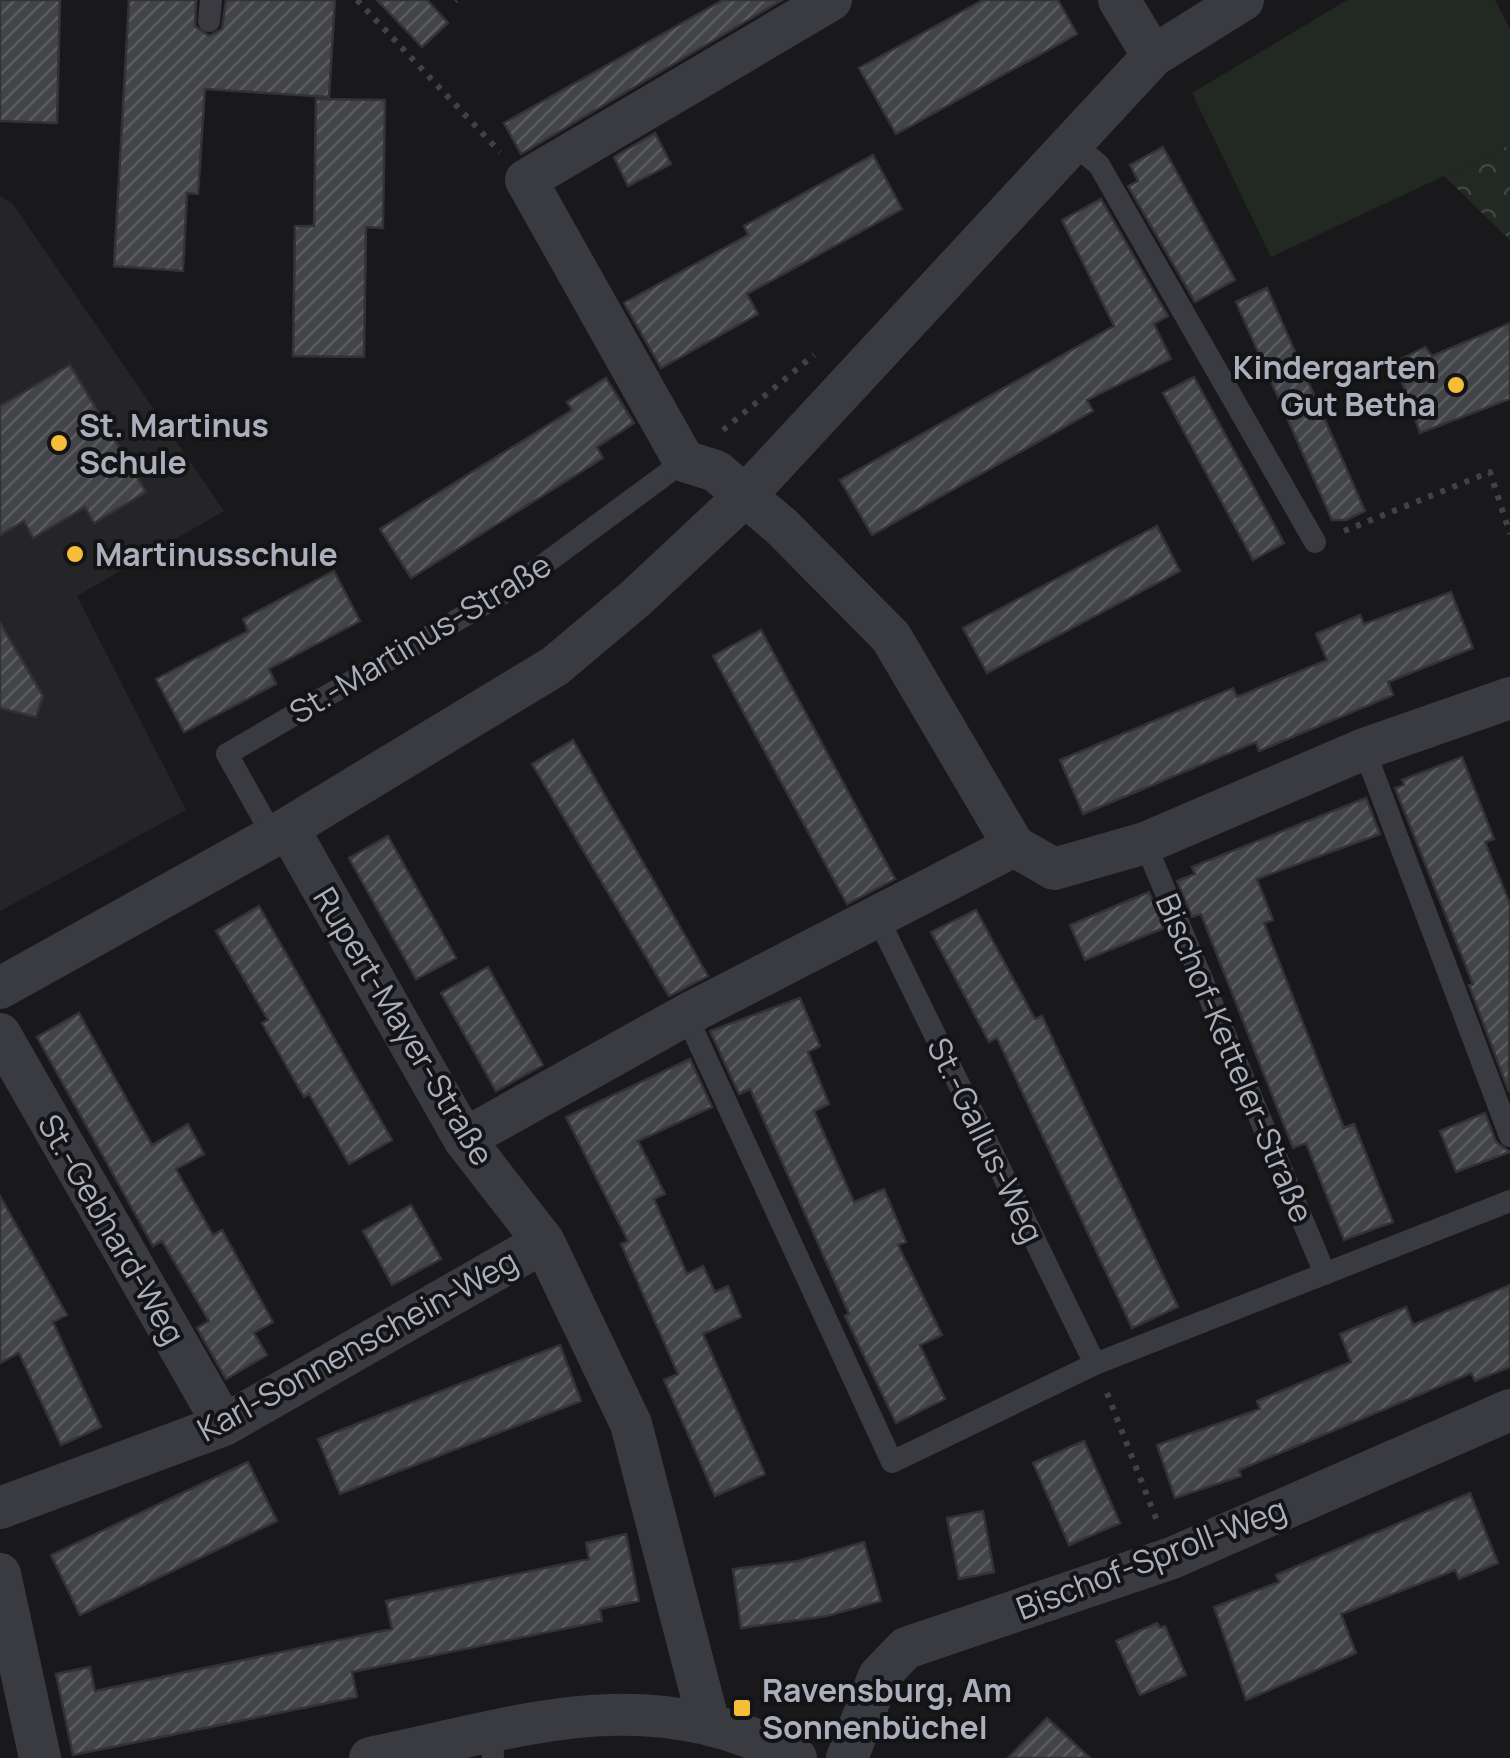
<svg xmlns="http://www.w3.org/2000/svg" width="1510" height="1758" viewBox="0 0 1510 1758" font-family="Manrope,sans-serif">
	<defs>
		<pattern id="forest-crowns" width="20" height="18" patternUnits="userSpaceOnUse" patternTransform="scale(2.5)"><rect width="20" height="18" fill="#212922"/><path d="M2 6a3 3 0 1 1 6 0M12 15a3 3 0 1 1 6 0" fill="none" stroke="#3f4640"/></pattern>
		<pattern id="building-hatch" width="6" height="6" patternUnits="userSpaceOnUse" patternTransform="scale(2.5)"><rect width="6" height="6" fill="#434448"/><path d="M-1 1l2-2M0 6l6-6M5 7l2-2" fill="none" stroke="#5b5c60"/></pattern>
	</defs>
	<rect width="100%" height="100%" fill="#19191b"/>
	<path fill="#252528" d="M0,196L12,203L224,511L77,596L186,810L0,911Z"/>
	<path fill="#212922" d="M1347,0H1495L1510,29V145L1271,257L1192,93Z"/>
	<path fill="url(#forest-crowns)" d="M1510,145V240L1444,176Z"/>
	<path fill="url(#building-hatch)" stroke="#333337" stroke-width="2.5" d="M0,0H60L57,123L0,121Z
		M129,0H196L195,26L209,36L222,29L226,0H335L329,97L205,89L198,194L187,193L183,271L114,266Z
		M377,0H427L448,23L422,47Z
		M723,0H782L521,154L504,123Z
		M983,0H1058L1077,34L896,134L859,68Z
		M316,99L385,100L383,228L366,227L364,357L293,356L295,226H314Z
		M655,133L671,164L628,186L614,157Z
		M1163,147L1235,280L1195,302L1128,186L1138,181L1130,165Z
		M873,155L902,209L747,294L758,314L661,368L624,303L748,235L744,226Z
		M1101,199L1168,316L1154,324L1171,359L1087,400L1093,411L872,535L840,480L1114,326L1062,220Z
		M1267,288L1365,511L1346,520H1332L1236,302Z
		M1510,323V399L1420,433L1395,362L1425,347L1432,356Z
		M70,365L146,492L94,523L85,507L33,538L24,521L0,535V406Z
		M1194,377L1284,543L1253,560L1163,393Z
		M606,378L634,423L597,447L603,458L411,578L380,529L572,410L567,402Z
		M1157,526L1180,571L987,673L963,628Z
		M334,571L360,621L269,669L276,684L184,732L156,679L248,631L243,619Z
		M1451,592L1473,648L1388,682L1393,695L1259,751L1256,742L1083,814L1060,760L1233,688L1237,697L1327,660L1316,634L1360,615L1364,624Z
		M0,623L43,696L36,717L0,708Z
		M761,630L895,879L847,904L713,656Z
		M573,740L708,976L669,996L532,764Z
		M1462,757L1494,839L1485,842L1510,904L1509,1092L1469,985L1473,984L1395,788L1404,785L1402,780Z
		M1366,798L1380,834L1257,879L1273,920L1264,923L1344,1128L1354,1124L1393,1222L1344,1240L1306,1143L1293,1148L1201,914L1192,917L1177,881L1195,874L1192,867Z
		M388,836L456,958L416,979L349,858Z
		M1149,892L1164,928L1085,960L1070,925Z
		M259,906L392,1140L349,1164L309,1094L304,1097L262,1023L268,1020L216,931Z
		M976,910L1035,1019L1042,1016L1178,1307L1132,1328L997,1038L989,1042L931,932Z
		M488,967L543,1065L496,1091L441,993Z
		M800,998L820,1046L808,1052L829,1104L814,1111L854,1202L884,1189L906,1242L898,1245L942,1335L920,1345L945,1399L896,1423L845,1316L849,1314L750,1089L739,1094L710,1031Z
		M79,1013L152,1145L188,1124L204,1154L176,1169L213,1235L222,1230L273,1322L254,1333L267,1355L226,1379L197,1328L209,1321L162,1241L153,1246L37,1037Z
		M690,1059L712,1107L638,1141L665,1194L654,1199L687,1274L703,1266L715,1292L728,1286L741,1317L703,1334L765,1474L715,1496L664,1380L678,1374L621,1244L628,1241L566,1117Z
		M1485,1113L1496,1142L1510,1152L1456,1172L1440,1131Z
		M0,1196L67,1315L53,1322L101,1427L61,1445L19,1353L0,1363Z
		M411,1205L441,1259L392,1285L363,1231Z
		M1510,1285V1367L1475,1381L1471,1373L1239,1470L1241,1476L1175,1498L1157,1445L1260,1409L1257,1401L1351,1362L1340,1334L1406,1307L1413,1325Z
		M560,1345L581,1401L340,1494L318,1439Z
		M1084,1441L1120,1523L1069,1545L1033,1463Z
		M248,1462L277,1521L80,1615L51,1555Z
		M1470,1493L1498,1563L1459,1579L1455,1570L1341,1614L1356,1653L1246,1700L1214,1607L1279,1582L1276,1575Z
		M983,1511L994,1572L959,1579L947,1518Z
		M626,1534L639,1601L600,1609L602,1621L352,1672L357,1697L73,1755L56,1674L90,1667L95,1691L392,1629L386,1601L589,1559L586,1543Z
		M864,1542L881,1601L827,1616L741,1628L733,1569L798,1561Z
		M1157,1623L1160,1628L1165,1626L1186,1675L1140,1695L1116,1641Z
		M1047,1718L1090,1758H1008Z"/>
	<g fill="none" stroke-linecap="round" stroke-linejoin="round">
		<path stroke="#404247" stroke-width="6" stroke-dasharray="5 8" stroke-linecap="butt" d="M357,0L500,152
			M455,1L456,0
			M723,430L814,355
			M1344,531L1490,472L1510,534
			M1107,1393L1157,1521"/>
		<path stroke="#3a3b40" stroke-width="22" d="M209,21L211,0
			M1073,143L1099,165L1315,542
			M1364,749L1510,1136
			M273,836L227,754L512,588L684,461
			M1145,843L1325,1274
			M877,916L1095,1364
			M686,1015L892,1462L1095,1364L1510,1201
			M492,1733L493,1758"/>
		<path stroke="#3a3b40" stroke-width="42" d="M831,0L526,180L684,461L716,471L782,527L891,637L1014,846L1054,869L1145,843L1364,749L1510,698
			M1119,0L1153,56
			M288,828L464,1139L544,1242L631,1424L709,1724
			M0,988L288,828L555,666L636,598L745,496L1153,56L1243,0
			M0,1034L224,1425
			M464,1139L686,1015L1014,846
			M0,1508L224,1425L544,1242
			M0,1574L40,1758
			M370,1758C526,1726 644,1679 796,1758
			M847,1758L879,1676L906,1648L1172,1558L1510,1410"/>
	</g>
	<g fill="#f4be38" stroke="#141416" stroke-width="4">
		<circle cx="1456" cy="385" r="10"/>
		<circle cx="59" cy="443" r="10"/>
		<circle cx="75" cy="554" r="10"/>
		<rect x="732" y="1698" width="20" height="20" rx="5"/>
	</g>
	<g text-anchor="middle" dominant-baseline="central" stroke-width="8" stroke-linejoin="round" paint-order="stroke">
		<g font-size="32" font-weight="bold" fill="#abafbb" stroke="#141416" text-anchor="start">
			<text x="1436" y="367" text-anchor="end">Kindergarten<tspan x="1436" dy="37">Gut Betha</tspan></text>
			<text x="79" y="425">St. Martinus<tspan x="79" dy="37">Schule</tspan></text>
			<text x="95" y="554">Martinusschule</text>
			<text x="762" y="1690">Ravensburg, Am<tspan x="762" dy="37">Sonnenbüchel</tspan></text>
		</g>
		<g font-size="32" fill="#abafbb" stroke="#141416">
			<text transform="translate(420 638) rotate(-31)">St.-Martinus-Straße</text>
			<text transform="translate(404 1026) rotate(59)">Rupert-Mayer-Straße</text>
			<text transform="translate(1235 1058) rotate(67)">Bischof-Ketteler-Straße</text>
			<text transform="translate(986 1140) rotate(64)">St.-Gallus-Weg</text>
			<text transform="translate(112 1229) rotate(60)">St.-Gebhard-Weg</text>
			<text transform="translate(357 1345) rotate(-29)">Karl-Sonnenschein-Weg</text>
			<text transform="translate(1151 1558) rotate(-21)">Bischof-Sproll-Weg</text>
		</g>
	</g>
</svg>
